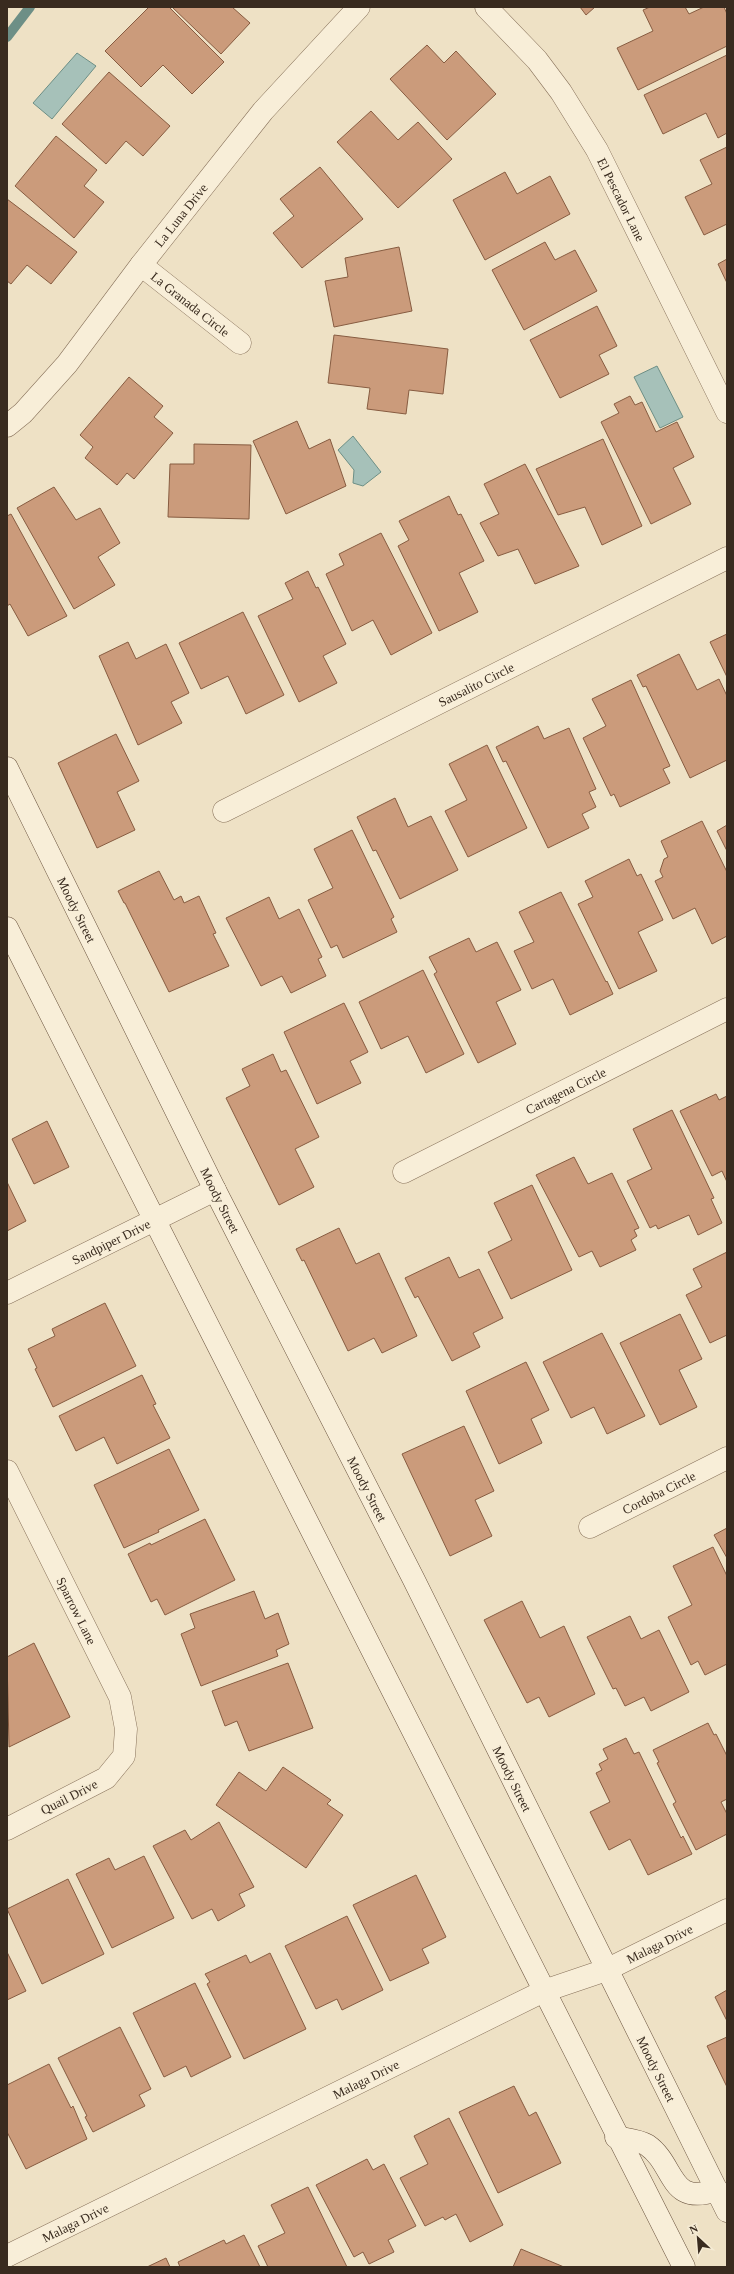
<svg xmlns="http://www.w3.org/2000/svg" width="734" height="2274" viewBox="0 0 734 2274" font-family="'Times New Roman',serif">
	<rect width="100%" height="100%" fill="#eee1c5"/>
	<path fill="#a6c1b9" stroke="#6d8f86" d="M77,53L96,66L52,119L33,103Z
		M657,366L683,417L660,428L634,377Z
		M353,436L381,472L363,486L353,483L354,470L338,450Z"/>
	<g fill="none" stroke-linecap="round" stroke-linejoin="round">
		<path stroke="#6d8f86" stroke-width="10" d="M7,37L30,7"/>
	</g>
	<path fill="#cb9b7b" stroke="#875c41" d="M149,7H169L224,62L192,94L163,65L141,87L105,51Z
		M172,7H232L250,23L221,54Z
		M580,7H595L586,15Z
		M650,7H685L689,14L704,7H724L727,14V46L638,90L617,48L653,31L643,10Z
		M427,45L444,63L456,51L496,94L447,140L390,79Z
		M727,55V133L718,138L706,113L663,134L644,95Z
		M109,72L170,126L143,156L126,141L106,164L62,124Z
		M371,111L398,140L418,122L452,159L398,208L337,142Z
		M56,136L97,170L84,186L104,202L74,238L15,186Z
		M727,147V224L704,235L685,197L712,184L700,160Z
		M320,167L363,219L302,268L273,233L294,216L280,199Z
		M505,172L517,194L550,176L570,214L485,260L453,200Z
		M7,199L77,252L51,284L27,265L11,284L7,281Z
		M545,242L555,260L575,250L597,291L524,330L492,270Z
		M399,247L412,311L334,327L325,281L348,277L345,258Z
		M727,259V283L718,264Z
		M597,306L617,346L599,355L609,374L560,398L530,340Z
		M334,335L448,349L443,394L409,390L406,414L367,409L370,388L328,383Z
		M129,377L163,406L154,417L173,433L134,479L127,473L117,485L85,458L93,447L80,435Z
		M630,396L635,405L642,402L656,432L677,422L694,457L673,468L691,504L651,524L601,422L619,413L614,404Z
		M297,421L309,449L330,439L346,486L286,514L253,441Z
		M603,439L642,526L602,545L585,507L558,515L536,469Z
		M194,444L251,445L249,519L168,517L170,464H194Z
		M525,464L579,566L535,584L518,549L498,556L480,523L499,514L484,484Z
		M54,487L76,520L100,508L120,543L98,557L115,585L74,609L17,508Z
		M449,496L458,515L461,514L484,561L459,573L478,612L439,631L398,546L409,540L399,521Z
		M11,514L67,616L28,636L10,604L7,606V516Z
		M381,533L432,633L391,655L373,620L352,631L326,574L344,565L339,554Z
		M308,571L316,588L318,587L346,644L323,656L337,683L299,702L258,616L293,599L285,583Z
		M243,612L284,695L246,714L228,676L201,689L179,643Z
		M727,634V677L710,642Z
		M128,642L136,659L166,644L189,693L171,702L182,723L138,745L99,656Z
		M679,654L697,690L719,679L727,696V760L690,778L646,686L643,687L637,675Z
		M631,680L670,766L663,769L670,783L620,807L614,794L611,796L583,738L606,726L592,699Z
		M538,726L544,739L569,728L596,789L589,792L596,807L582,814L589,828L548,848L506,761L503,762L496,747Z
		M116,734L139,781L117,792L135,830L97,848L58,763Z
		M487,745L527,828L468,857L445,811L467,800L449,764Z
		M395,798L408,827L431,816L458,870L400,899L376,850L373,851L357,817Z
		M702,821L727,872V936L712,944L695,908L673,919L655,881L663,877L660,871L664,859L668,857L661,841Z
		M727,825V851L717,831Z
		M352,830L394,917L391,919L397,932L343,958L337,945L331,948L308,900L333,888L314,849Z
		M629,859L637,876L641,874L663,920L638,932L657,971L619,989L578,904L593,897L585,881Z
		M159,871L174,900L181,896L184,903L199,896L216,933L213,934L229,966L169,992L125,903H124L118,891Z
		M561,892L606,982L607,981L613,994L570,1015L553,979L532,989L514,951L534,942L519,912Z
		M269,897L279,919L299,909L322,957L318,959L326,976L291,993L282,976L261,986L226,918Z
		M469,938L476,952L497,942L521,990L496,1002L516,1044L478,1063L434,974L437,972L429,957Z
		M423,970L464,1054L426,1073L408,1036L381,1049L359,1002Z
		M344,1003L368,1052L350,1061L361,1083L317,1104L284,1032Z
		M273,1054L281,1072L286,1070L319,1137L295,1149L314,1187L279,1205L226,1098L250,1086L242,1069Z
		M716,1094L719,1100L727,1096V1182L722,1171L712,1176L680,1111Z
		M672,1110L714,1198L711,1199L722,1223L698,1235L689,1215L658,1229L656,1225L650,1228L627,1181L652,1169L633,1129Z
		M47,1121L69,1167L34,1184L12,1139Z
		M574,1157L588,1184L612,1173L639,1228L634,1230L637,1236L631,1240L636,1250L600,1267L592,1251L579,1257L536,1175Z
		M7,1182L26,1221L7,1231Z
		M532,1185L572,1270L511,1299L488,1252L512,1240L494,1203Z
		M339,1228L356,1264L379,1253L417,1336L382,1353L374,1338L348,1351L304,1260L302,1261L296,1249Z
		M727,1252V1335L710,1343L686,1295L702,1287L693,1269Z
		M449,1257L459,1278L479,1269L503,1318L473,1333L480,1347L452,1361L418,1296L415,1298L405,1278Z
		M105,1303L136,1366L53,1407L35,1369L37,1368L28,1349L55,1336L52,1329Z
		M680,1314L702,1359L679,1370L697,1407L660,1425L620,1343Z
		M602,1333L645,1416L607,1434L594,1407L571,1418L543,1362Z
		M526,1362L549,1410L531,1419L542,1443L499,1464L466,1391Z
		M142,1375L156,1404L153,1405L170,1438L117,1464L104,1437L76,1451L59,1416Z
		M464,1426L494,1491L475,1500L492,1536L450,1556L402,1454Z
		M169,1449L199,1510L158,1530L159,1532L124,1548L94,1485Z
		M205,1519L235,1580L165,1615L157,1599L151,1602L128,1554L150,1543L151,1545Z
		M727,1528V1558L714,1535Z
		M713,1547L727,1576V1664L705,1675L698,1661L691,1665L668,1617L692,1605L673,1566Z
		M254,1591L265,1619L278,1613L289,1644L276,1650L278,1656L201,1686L181,1634L195,1628L190,1614Z
		M522,1601L540,1638L564,1626L595,1694L549,1717L539,1697L527,1703L484,1620Z
		M630,1616L641,1639L659,1630L689,1692L651,1711L644,1697L625,1706L616,1688L613,1689L587,1637Z
		M34,1643L70,1717L9,1747L7,1657Z
		M288,1663L313,1728L249,1751L237,1721L225,1726L212,1691Z
		M708,1723L714,1735L716,1734L727,1756V1799L721,1802L727,1814V1834L696,1850L673,1804L676,1802L657,1763L659,1762L653,1750Z
		M626,1738L634,1754L639,1752L681,1838L683,1836L692,1854L648,1875L630,1839L609,1850L590,1812L610,1802L596,1773L602,1770L599,1764L608,1759L603,1749Z
		M283,1767L331,1800L327,1804L343,1815L306,1868L216,1805L239,1772L266,1791Z
		M219,1822L254,1887L239,1894L245,1906L218,1921L212,1909L192,1919L153,1846L185,1830L191,1840Z
		M144,1856L174,1918L112,1948L76,1874L109,1858L115,1870Z
		M416,1875L446,1937L422,1949L429,1963L390,1981L353,1905Z
		M68,1879L104,1954L42,1984L7,1909Z
		M347,1916L383,1990L342,2010L337,1999L316,2009L285,1946Z
		M7,1952L26,1991L7,2000Z
		M270,1953L306,2029L244,2059L207,1984L210,1982L205,1974L246,1955L250,1963Z
		M195,1983L231,2057L191,2077L186,2066L164,2077L133,2013Z
		M727,1990V2021L715,1997Z
		M120,2027L151,2089L139,2095L145,2106L93,2132L85,2117L87,2116L58,2058Z
		M727,2037V2087L707,2046Z
		M49,2064L71,2108L73,2106L87,2139L26,2169L7,2132V2085Z
		M514,2086L529,2116L536,2112L561,2163L498,2193L459,2112Z
		M449,2118L503,2225L470,2242L456,2214L445,2220L443,2217L425,2226L400,2178L428,2164L414,2136Z
		M367,2159L373,2170L384,2164L416,2226L388,2240L394,2252L369,2264L363,2252L354,2257L316,2185Z
		M308,2187L347,2267H268L258,2246L285,2233L271,2205Z
		M244,2235L260,2267H180L178,2262L224,2240L226,2244Z
		M521,2249L564,2267H513Z
		M166,2258L170,2267H147Z"/>
	<g fill="none" stroke-linecap="round" stroke-linejoin="round">
		<defs>
			<g id="street">
				<path id="s1" d="M486,7L537,60L561,92L597,150L727,412"/>
				<path id="s2" d="M141,265L240,343"/>
				<path id="s3" d="M7,426L23,413L67,364L141,265L263,111L359,7"/>
				<path id="s4" d="M224,811L727,558"/>
				<path id="s5" d="M404,1172L727,1009"/>
				<path id="s6" d="M7,1293L215,1190"/>
				<path id="s7" d="M7,1471L120,1697L126,1729L124,1756L106,1778L7,1829"/>
				<path id="s8" d="M590,1527L727,1458"/>
				<path id="s9" d="M7,2256L544,1991L606,1970L727,1910"/>
			</g>
			<g id="secondary">
				<path id="s10" d="M7,768L215,1190L414,1580L727,2211"/>
				<path d="M7,928L684,2267"/>
				<path d="M616,2137C625,2139 639,2140 647,2145C676,2165 668,2207 717,2190"/>
			</g>
		</defs>
		<use href="#street" stroke="#88725b" stroke-width="23"/>
		<use href="#secondary" stroke="#6a533e" stroke-width="23"/>
		<use href="#street" stroke="#f8eed8" stroke-width="22"/>
		<use href="#secondary" stroke="#f8eed8" stroke-width="22"/>
	</g>
	<g text-anchor="middle" dominant-baseline="central" stroke-width="3.5" stroke-linejoin="round" paint-order="stroke">
		<g font-size="13" fill="#392b1f" stroke="#f5ebd4">
			<text stroke="none"><textPath href="#s1" startOffset="237">El Pescador Lane</textPath></text>
			<text stroke="none"><textPath href="#s3" startOffset="274">La Luna Drive</textPath></text>
			<text stroke="none"><textPath href="#s2" startOffset="63">La Granada Circle</textPath></text>
			<text stroke="none"><textPath href="#s4" startOffset="282">Sausalito Circle</textPath></text>
			<text stroke="none"><textPath href="#s10" startOffset="158">Moody Street</textPath></text>
			<text stroke="none"><textPath href="#s5" startOffset="181">Cartagena Circle</textPath></text>
			<text stroke="none"><textPath href="#s10" startOffset="482">Moody Street</textPath></text>
			<text stroke="none"><textPath href="#s6" startOffset="116">Sandpiper Drive</textPath></text>
			<text stroke="none"><textPath href="#s10" startOffset="806">Moody Street</textPath></text>
			<text stroke="none"><textPath href="#s8" startOffset="77">Cordoba Circle</textPath></text>
			<text stroke="none"><textPath href="#s7" startOffset="156">Sparrow Lane</textPath></text>
			<text stroke="none"><textPath href="#s10" startOffset="1130">Moody Street</textPath></text>
			<text transform="translate(69 1797) rotate(-27)">Quail Drive</text>
			<text stroke="none"><textPath href="#s9" startOffset="724">Malaga Drive</textPath></text>
			<text stroke="none"><textPath href="#s10" startOffset="1454">Moody Street</textPath></text>
			<text stroke="none"><textPath href="#s9" startOffset="400">Malaga Drive</textPath></text>
			<text stroke="none"><textPath href="#s9" startOffset="76">Malaga Drive</textPath></text>
		</g>
	</g>
	<rect width="734" height="2274" fill="none" stroke="#392b1f" stroke-width="16"/>
	<g transform="translate(698 2238) rotate(334)" stroke="#f5ebd4" stroke-width="3" paint-order="stroke">
	<path d="M0-3L7 15L0 10L-7 15Z" fill="#392b1f"/>
	<text y="-6" font-size="11" font-weight="bold" text-anchor="middle" fill="#392b1f">N</text>
	</g>
</svg>
